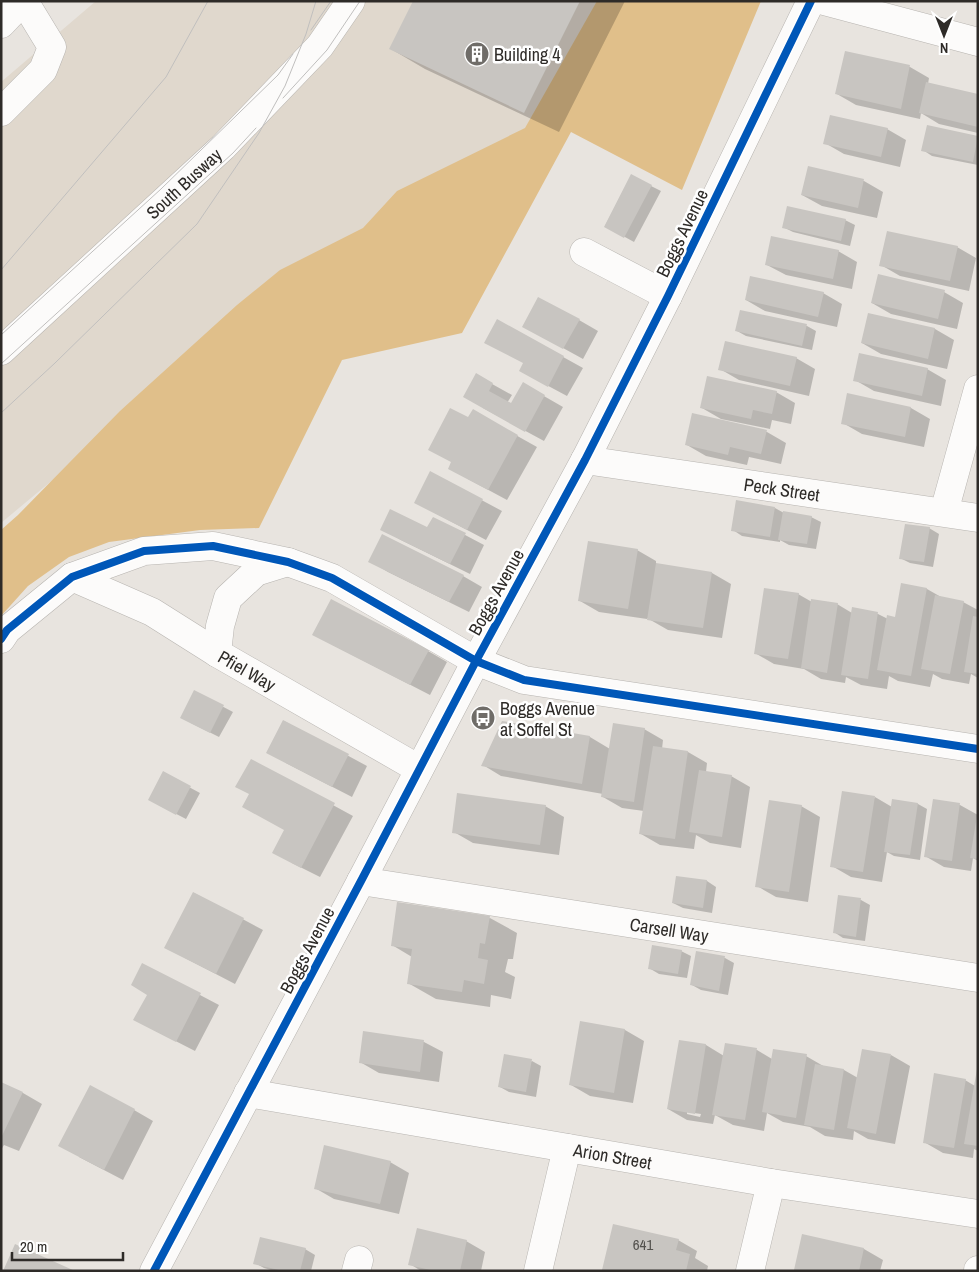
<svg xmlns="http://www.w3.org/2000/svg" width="979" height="1272" viewBox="0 0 979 1272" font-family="'Archivo Narrow',sans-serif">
	<rect width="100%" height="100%" fill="#e8e4df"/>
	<path fill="#e0d8cd" d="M96,1H637L564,122L259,308L1,523V82Z"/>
	<path fill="#e0bf8a" d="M597,1H761L682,190L571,132L462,333L342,360L259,528L200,530L109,542L69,557L28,586L1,616V530L18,515L120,411L237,305L280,270L363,228L397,191L525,128Z"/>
	<path fill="#0003" fill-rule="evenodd" d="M414,1H625L559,132L425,69L391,49Z
		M846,53L910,67L929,78L928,84L978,95V133L939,124L921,113L920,119L856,105L837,94Z
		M887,129L906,140L900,167L844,154L825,143Z
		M978,137V165L932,156L923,150Z
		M809,168L864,181L883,192L877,218L822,206L802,195Z
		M631,176L661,191L634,242L605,226Z
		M845,220L855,225L850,246L793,232L783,227Z
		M957,247L976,258L969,291L900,276L881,265Z
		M838,251L857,262L852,289L786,275L767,265Z
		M944,292L963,303L957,329L891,314L872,303Z
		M823,293L842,304L837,327L765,311L746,300Z
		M741,311L807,326L816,331L812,350L746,336L737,331Z
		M869,314L935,329L954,340L947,369L881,354L862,343Z
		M579,320L598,331L583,359L543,337Z
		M498,321L583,368L567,396L539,381L524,363Z
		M796,358L815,369L809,396L739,380L720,369Z
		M927,369L946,380L941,406L874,391L855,380Z
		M476,375L512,395L507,403L511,405L523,384L563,407L544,441L483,408Z
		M776,392L795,403L791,424L772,420L770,429L721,419L702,408Z
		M848,395L911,408L930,419L924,447L862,434L843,423Z
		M473,411L537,447L507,500L468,479L469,419Z
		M693,415L767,432L786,443L781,464L749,457L747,465L706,456L687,445Z
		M431,473L502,511L486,540L435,513Z
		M775,508L784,513L811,517L821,522L816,549L789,545L780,540V542L742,536L733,530Z
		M433,518L484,545L470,574L401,540L382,529H428Z
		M929,528L939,534L933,567L910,563L900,558Z
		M637,550L656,561V564L712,573L731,584L722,638L668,630L647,618V619L599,612L580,601Z
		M370,561L463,576L482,587L469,612L388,572Z
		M902,585L927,589L941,597L963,602L978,610V678L971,674L969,684L942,679L933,674L930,687L898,681L889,676L887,689L861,685L846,677L845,683L821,679L804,669L774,664L755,653L798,594L812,602L837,604L852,613L853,609L878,614L888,619L896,618Z
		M333,645L428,651L447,662L430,695Z
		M195,692L233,712L219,737L191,723Z
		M284,721L367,766L352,797L286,763Z
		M503,722L590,737L610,749L644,729L663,740L662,749L688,752L707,763L706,772L731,776L750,787L741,848L710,843L696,835L694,849L660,845L641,834L644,811L622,808L603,797V794L501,776L483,765Z
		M252,761L353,816L320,877L292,863L285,830L250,794Z
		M163,773L200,793L186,819L159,805Z
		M875,797L892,807L893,801L918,804L927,809L920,860L894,856L887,852L882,882L851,877L832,866Z
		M934,801L960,805L978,815V861L973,858L971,871L944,867L925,856Z
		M545,806L564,817L559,855L473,843L454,832Z
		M801,806L820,817L808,902L776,897L757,886Z
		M677,877L707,881L716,887L712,913L683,908L673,903Z
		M194,893L263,930L235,984L185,958Z
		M839,896L861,900L870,905L865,941L843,938L834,932Z
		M490,918L517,933L513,959H508L505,972L515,977L511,999L491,995L490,1007L436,999L408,983L412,957L392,945Z
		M681,951L691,956L687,978L659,974L649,968Z
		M697,953L725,958L734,963L728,995L701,990L692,985Z
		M148,995H200L219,1005L195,1051L154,1030Z
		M581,1023L625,1030L644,1041L633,1103L590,1096L571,1085Z
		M364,1032L424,1042L443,1052L439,1082L379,1073L360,1062Z
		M680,1041L706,1045L724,1056L726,1044L757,1050L772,1059L806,1056L825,1067L844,1070L858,1078L891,1055L910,1066L895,1144L868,1139L854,1131L853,1140L825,1136L810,1127L783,1122L767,1113L764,1131L733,1125L715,1115L713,1124L687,1120L668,1109ZM687,1112L701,1114L700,1117L687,1114Z
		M532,1061L541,1066L536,1097L509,1092L500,1087Z
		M978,1073V1151L974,1149L973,1158L943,1153L924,1142L965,1080L975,1086Z
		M1,1083L23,1093L42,1104L19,1151L4,1145L1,1150Z
		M134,1110L153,1121L123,1180L79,1157Z
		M390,1162L409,1173L399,1214L334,1199L315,1188Z
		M803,1235L864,1249L883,1260L880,1271H798Z
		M678,1240L697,1251L695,1258L708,1266L707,1271H605L604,1270Z
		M466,1241L485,1252L481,1271H421L410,1264Z
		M305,1249L315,1255L311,1271H274L264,1268L255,1263Z"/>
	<path fill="#c8c5c1" d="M413,1H580L524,113L389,49Z
		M845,51L910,65L901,109L835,94Z
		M926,82L978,94V127L919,113Z
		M830,115L888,128L881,157L823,144Z
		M927,125L978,136L973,162L921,151Z
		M808,166L864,179L858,208L801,195Z
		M631,174L652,185L624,238L604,227Z
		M787,206L846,219L841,241L782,228Z
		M887,231L958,246L950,281L879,266Z
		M771,236L839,250L833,279L765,265Z
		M878,274L945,290L938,319L871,303Z
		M750,276L824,292L818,317L745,300Z
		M538,297L580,319L563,349L522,327Z
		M740,310L807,324L802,346L735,331Z
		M868,313L935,328L928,359L861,343Z
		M497,319L564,356L548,387L519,371L523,363L484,343Z
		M725,341L797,357L790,386L718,370Z
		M859,353L928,368L922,396L853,381Z
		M476,373L493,383L489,391L511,403L523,382L545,395L525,432L463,397Z
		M707,376L777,391L772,414L753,410L751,419L700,408Z
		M847,393L911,407L905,437L841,424Z
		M450,408L468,417L473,409L518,435L488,490L448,469L451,462L428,450Z
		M692,413L767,430L761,454L730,447L728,455L685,445Z
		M430,471L483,499L467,530L414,503Z
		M736,500L775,507L770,537L731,531Z
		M390,509L427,527L433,517L466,533L450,564L380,530Z
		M783,511L812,516L807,544L778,540Z
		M905,524L930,527L924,562L899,559Z
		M382,534L464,575L449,602L368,562Z
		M588,541L638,549L628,609L578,601Z
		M656,563L712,572L703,628L647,620Z
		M901,583L927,588L911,676L877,670L887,615L895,617Z
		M764,588L799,593L788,659L754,654Z
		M935,595L964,601L950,674L921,669Z
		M331,599L429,650L410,685L312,635Z
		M811,599L838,603L827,673L801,668Z
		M852,607L878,612L868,679L841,675Z
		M973,616L978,617V674L964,672Z
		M194,690L224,705L210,733L180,718Z
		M283,720L349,754L332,787L266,753Z
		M502,721L590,736L582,784L481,766Z
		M613,723L645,728L634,802L601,797Z
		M653,746L688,751L675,839L639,834Z
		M251,759L335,803L301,868L272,853L284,830L242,807L249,794L235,787Z
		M699,770L732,775L722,837L689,832Z
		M163,771L191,786L176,815L148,800Z
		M842,791L875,796L863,872L830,867Z
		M457,793L546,805L540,845L452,833Z
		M892,799L918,803L910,855L884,852Z
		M933,799L960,803L952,861L924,857Z
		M769,800L802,805L789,892L755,887Z
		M977,816H978V859L970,858Z
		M676,876L707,880L703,908L672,903Z
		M193,892L244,918L216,974L164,948Z
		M838,895L861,898L856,937L833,933Z
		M397,902L490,916L485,944L480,943L478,958L488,960L484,984L464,980L462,992L407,984L412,949L391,946Z
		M652,945L682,950L678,974L648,969Z
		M696,951L725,956L719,991L690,985Z
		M142,963L201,993L176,1042L133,1020L147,995L131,985Z
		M580,1021L625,1029L614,1093L569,1085Z
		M363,1031L424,1040L420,1072L359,1063Z
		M679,1040L706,1044L695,1114L667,1109Z
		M725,1043L757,1048L745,1120L712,1115Z
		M773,1049L807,1054L796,1118L762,1112Z
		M862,1049L891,1054L876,1134L847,1128Z
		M504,1054L532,1059L526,1092L498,1087Z
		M815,1064L844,1069L834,1130L804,1125Z
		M977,1069H978V1146L964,1144Z
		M934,1073L966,1079L954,1148L923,1143Z
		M1,1082L23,1092L1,1138Z
		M90,1085L135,1109L104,1170L58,1146Z
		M324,1145L391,1161L380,1204L314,1189Z
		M613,1224L679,1239L676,1250L690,1254L686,1271L602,1270Z
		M417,1228L467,1240L460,1271H435L408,1265Z
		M802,1234L864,1248L859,1271H799L794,1270Z
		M260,1237L306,1248L300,1271H283L253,1264Z
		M15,1244L75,1271H3Z"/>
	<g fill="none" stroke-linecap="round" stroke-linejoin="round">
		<defs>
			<g id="minor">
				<path d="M824,1L978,42"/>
				<path d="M1,112L43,70L52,47L24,1"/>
				<path d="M584,252L668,296"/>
				<path id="s1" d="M1,351L223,147L320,46L351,1"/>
				<path id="s2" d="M585,460L978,518"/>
				<path d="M944,512L978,389"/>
				<path id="s3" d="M72,577L152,612L217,653L419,769"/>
				<path d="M1,639L7,630L72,577L144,551L213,546L288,562L332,578L476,661L524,680L978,749"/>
				<path d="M217,653L220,626L228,598L256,572L288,562"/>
				<path id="s4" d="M361,881L978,978"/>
				<path id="s5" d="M248,1093L771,1183L978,1214"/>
				<path d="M154,1271L361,881L476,661L585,460L668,296L811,1"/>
				<path d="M356,1271L359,1260"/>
				<path d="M538,1271L567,1148"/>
				<path d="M750,1271L771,1183"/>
				<path d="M978,1271V1270"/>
			</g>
			<path id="major" d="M1,24L23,1"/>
		</defs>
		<use href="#minor" stroke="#b7b4b0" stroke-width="29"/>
		<use href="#major" stroke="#b7b4b0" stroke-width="29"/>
		<use href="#minor" stroke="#fcfbfa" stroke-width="28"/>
		<use href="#major" stroke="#fcfbfa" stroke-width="28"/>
		<path stroke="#c0bfbe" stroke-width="1" d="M311,30L331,1
			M283,98L327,50L360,1
			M1,270L166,77L208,1
			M1,335L161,189L278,75L293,54
			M1,364L233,153L256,128
			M1,413L55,363L197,224L259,133L285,86L306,34L316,1"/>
		<defs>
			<path id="cycleway" d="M1,639L7,630L72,577L144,551L213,546L288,562L332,578L476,661L524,680L978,749
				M154,1271L361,881L476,661L585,460L668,296L811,1"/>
		</defs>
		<use href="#cycleway" stroke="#fff" stroke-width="11"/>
		<use href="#cycleway" stroke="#0057b8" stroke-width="8"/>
	</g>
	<defs>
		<symbol id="building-disc" viewBox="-11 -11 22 22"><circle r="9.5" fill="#6f6c68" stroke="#fff"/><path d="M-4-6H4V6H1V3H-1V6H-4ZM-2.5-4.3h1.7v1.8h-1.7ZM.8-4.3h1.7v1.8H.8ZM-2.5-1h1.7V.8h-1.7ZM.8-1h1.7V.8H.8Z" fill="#fff"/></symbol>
		<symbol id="bus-disc" viewBox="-11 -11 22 22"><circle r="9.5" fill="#6f6c68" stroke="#fff"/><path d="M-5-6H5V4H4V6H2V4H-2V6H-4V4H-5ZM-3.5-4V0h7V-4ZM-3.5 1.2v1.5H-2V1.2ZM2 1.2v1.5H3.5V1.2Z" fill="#fff"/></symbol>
	</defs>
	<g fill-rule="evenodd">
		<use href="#building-disc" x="463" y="40" width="28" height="28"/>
		<use href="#bus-disc" x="469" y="704" width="28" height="28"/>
	</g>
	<g text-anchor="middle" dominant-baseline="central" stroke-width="5" stroke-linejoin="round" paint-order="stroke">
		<g font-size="15" fill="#54524e">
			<text x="643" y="1244">641</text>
		</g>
		<g font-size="18" fill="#2e2b28" stroke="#fff" text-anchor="start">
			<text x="494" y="54">Building 4</text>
			<text x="500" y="708">Boggs Avenue<tspan x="500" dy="21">at Soffel St</tspan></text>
		</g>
		<g font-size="18" fill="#2e2b28" stroke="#fff">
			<text stroke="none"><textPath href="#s1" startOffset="248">South Busway</textPath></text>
			<text transform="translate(682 233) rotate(-64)">Boggs Avenue</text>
			<text stroke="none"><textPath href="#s2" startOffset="199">Peck Street</textPath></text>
			<text transform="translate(496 592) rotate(-61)">Boggs Avenue</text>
			<text stroke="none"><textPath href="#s3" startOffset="199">Pfiel Way</textPath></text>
			<text stroke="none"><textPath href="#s4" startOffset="312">Carsell Way</textPath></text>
			<text transform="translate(307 950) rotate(-62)">Boggs Avenue</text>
			<text stroke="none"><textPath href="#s5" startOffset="370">Arion Street</textPath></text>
		</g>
	</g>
	<rect width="979" height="1272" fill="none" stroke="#2e2b28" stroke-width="5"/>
	<g transform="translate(944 35) rotate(180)" stroke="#ffffff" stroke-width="4" paint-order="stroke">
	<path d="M0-4L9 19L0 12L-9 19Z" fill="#2e2b28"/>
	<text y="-8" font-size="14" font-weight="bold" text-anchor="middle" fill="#2e2b28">N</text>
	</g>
	<path d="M12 1252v8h111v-8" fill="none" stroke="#2e2b28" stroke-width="2.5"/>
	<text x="20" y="1252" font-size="15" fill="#2e2b28" stroke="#ffffff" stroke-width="4" paint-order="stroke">20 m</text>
</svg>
